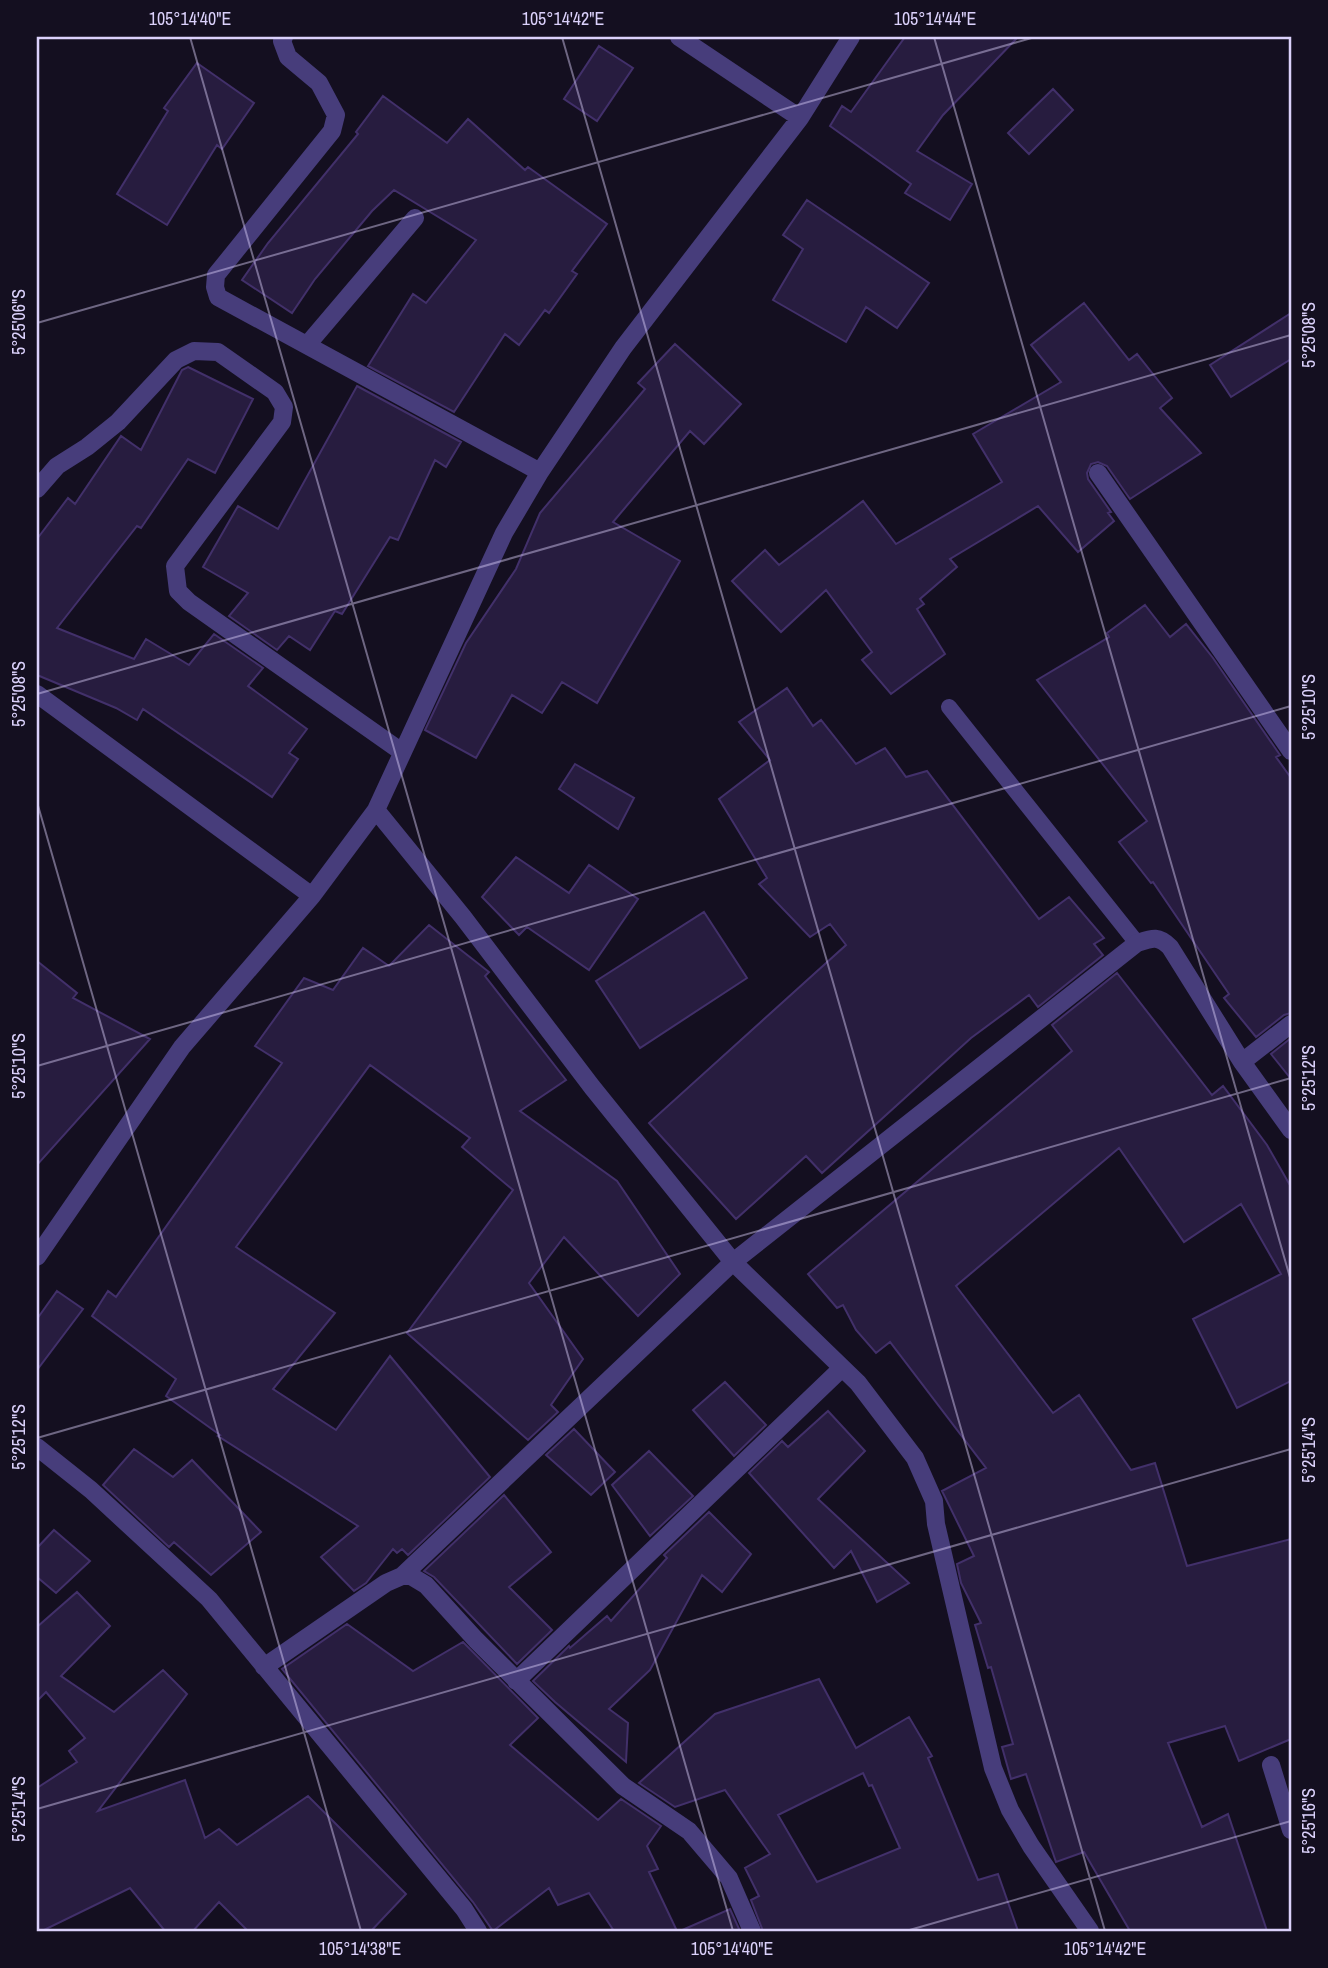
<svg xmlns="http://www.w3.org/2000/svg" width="1328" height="1968" viewBox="0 0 1328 1968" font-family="'Archivo Narrow',sans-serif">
	<rect width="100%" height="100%" fill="#140f20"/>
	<path fill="#271c3f" stroke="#42306a" stroke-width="2" fill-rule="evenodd" d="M905,37H1018L943,115L917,151L972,184L950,220L905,193L911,184L830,126L842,106L851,112Z
		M599,46L633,68L597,121L564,99Z
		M197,63L254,103L222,149L217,145L167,225L117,194L168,111L164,108Z
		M1053,89L1073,110L1029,154L1008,133Z
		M383,96L447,143L468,119L525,170L528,167L607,224L572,271L577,274L549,313L545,310L519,345L505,334L454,412L368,366L413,294L426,303L476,240L394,190L372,211L315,279L292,313L242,280L268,243L358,134L356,132Z
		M807,200L929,283L897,328L866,307L846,342L773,300L803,249L783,235Z
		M1084,303L1129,360L1137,354L1172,398L1160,408L1201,453L1130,499L1107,466L1098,462L1091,464L1087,473L1088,479L1111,512L1108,513L1114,521L1078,552L1038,506L950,559L957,567L920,599L924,604L917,609L945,654L891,694L862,660L872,652L826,590L781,632L732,581L765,550L779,565L863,501L896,544L1002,482L973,434L1061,382L1031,345Z
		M1291,313V359L1231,397L1210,365Z
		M675,344L741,404L704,444L690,431L613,522L680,561L597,703L562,682L542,713L512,695L476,758L425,730L466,643L516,569L540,513L645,389L638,383Z
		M188,367L253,399L215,473L188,459L141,528L137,526L57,628L134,659L146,639L189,665L214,634L263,668L248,686L307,729L289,753L298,759L272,797L143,709L137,720L116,708L37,675V539L68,498L75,504L121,436L141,450L182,370Z
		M357,386L461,442L446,467L435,460L398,540L390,537L342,614L335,611L310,650L289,636L277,650L229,616L248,593L203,567L238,506L278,529Z
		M1145,605L1170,637L1186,624L1213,658L1280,755L1276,757L1291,778V1013L1284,1015L1256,1037L1224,998L1229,994L1153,882L1151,883L1119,842L1147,821L1037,680L1109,637L1107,633Z
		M787,688L813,726L821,720L856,764L885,748L906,777L927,771L1039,919L1069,897L1104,938L1094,944L1103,955L1038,1007L1029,995L971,1038L822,1173L806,1156L736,1219L649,1123L846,945L830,924L810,937L759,884L767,878L719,799L770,760L739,722Z
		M575,764L634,798L618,829L559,789Z
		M516,857L569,893L589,865L638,899L589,970L527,927L519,935L482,897Z
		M704,912L747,978L640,1048L596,981Z
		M429,925L489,972L485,976L566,1080L520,1111L617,1181L680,1274L638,1316L564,1237L529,1283L583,1359L551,1405L558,1412L528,1440L407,1333L513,1190L462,1147L470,1138L370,1065L236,1247L335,1313L273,1389L336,1430L390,1356L490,1477L408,1555L402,1549L397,1553L393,1549L366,1583L354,1591L321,1557L358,1526L218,1436L220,1435L166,1396L176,1379L92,1316L108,1291L116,1297L282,1063L255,1046L304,978L333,990L363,948L389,966Z
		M37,961L77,993L73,998L150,1039L37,1165Z
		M1117,973L1212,1095L1223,1086L1267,1145L1291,1187V1381L1237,1408L1193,1319L1281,1274L1241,1204L1184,1242L1119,1148L956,1286L1053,1413L1079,1395L1131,1470L1155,1463L1187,1566L1291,1539V1739L1239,1761L1225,1726L1168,1743L1202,1827L1228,1814L1267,1931H1130L1084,1852L1056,1862L1026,1774L1011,1779L1002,1747L1013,1744L991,1667L988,1668L975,1625L981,1623L961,1583L957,1564L974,1556L942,1491L986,1468L890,1342L876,1353L856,1330L843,1305L837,1308L808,1274L1072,1051L1052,1025Z
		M1291,1038V1079L1271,1054Z
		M57,1291L83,1309L37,1370V1319Z
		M725,1382L766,1425L734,1456L693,1410Z
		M828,1411L865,1451L818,1499L909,1583L877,1602L851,1551L834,1568L749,1473L782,1441L788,1447Z
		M574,1429L615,1472L591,1495L546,1455Z
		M134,1449L173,1477L192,1460L261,1532L211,1575L174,1542L169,1547L103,1485Z
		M649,1451L693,1496L650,1536L612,1485Z
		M504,1495L551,1552L509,1587L552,1630L517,1664L434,1577L424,1571Z
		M709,1512L751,1554L722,1592L702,1575L650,1670L609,1709L628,1723L626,1762L555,1702L533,1681L569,1646L570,1648L607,1616L611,1621L667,1558L664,1555Z
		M54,1530L90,1561L56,1593L37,1577V1548Z
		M77,1592L110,1626L61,1676L114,1712L163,1670L187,1694L98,1811L185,1780L205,1838L219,1829L237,1845L308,1796L406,1894L371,1931H248L219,1902L193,1931H165L130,1888L42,1931H37V1788L77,1762L69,1751L85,1738L46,1692L37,1701V1627Z
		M347,1624L413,1671L463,1642L538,1718L510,1745L598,1820L621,1799L661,1826L647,1846L658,1869L649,1872L677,1931H614L589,1893L558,1905L549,1888L493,1931L473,1902L282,1669Z
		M819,1679L856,1748L909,1717L932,1756L928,1758L978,1880L998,1874L1018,1931H763L751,1900L759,1896L745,1868L770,1854L725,1790L675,1807L639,1783L715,1714ZM863,1773L869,1786L872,1785L900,1848L817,1882L778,1815Z
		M730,1909L740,1931H680Z"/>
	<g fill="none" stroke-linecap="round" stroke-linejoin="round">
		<path stroke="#473d7b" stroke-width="16" d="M949,707L1137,943"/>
		<path stroke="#473d7b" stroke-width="18" d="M284,37L282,41L288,57L319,83L336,115L332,131L216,275L215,287L218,297L540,472
			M679,37L800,118
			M307,345L415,218
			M1098,473L1291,751
			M37,489L57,466L87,447L118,422L176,360L194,351L218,352L275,392L284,407L282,422L175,566L178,591L189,602L402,752
			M37,694L312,896
			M376,810L463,917L592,1087L733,1262L858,1383L915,1458L934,1501L936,1524L993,1768L1010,1810L1031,1846L1090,1931
			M1242,1062L1291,1024
			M37,1257L182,1047L312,896L376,810L504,533L540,472L623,348L800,118L851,37
			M37,1447L91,1490L209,1599L464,1909L478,1931
			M402,1576L733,1262L1137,943C1152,938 1158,935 1170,947L1242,1062L1291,1130
			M264,1667L386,1583L402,1576H411L426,1585L476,1640L623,1786L689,1831L729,1878L752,1931
			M516,1681L842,1368
			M1271,1765L1291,1830"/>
	</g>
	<path fill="none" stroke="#dbd1fb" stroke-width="2" stroke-opacity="0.45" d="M190,37L733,1931M562,37L1105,1931M934,37L1291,1281M37,323L1035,37M37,694L1291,335M37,802L361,1931M37,1066L1291,706M37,1438L1291,1078M37,1809L1291,1449M906,1931L1291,1821"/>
	<rect width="1328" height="1968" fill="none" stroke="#140f20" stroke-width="77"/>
	<rect x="38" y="38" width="1252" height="1892" fill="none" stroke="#dbd1fb" stroke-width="2.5"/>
	<g font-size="18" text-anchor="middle" fill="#dbd1fb">
		<text x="190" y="25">105°14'40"E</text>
		<text x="563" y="25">105°14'42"E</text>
		<text x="935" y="25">105°14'44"E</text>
		<text transform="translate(19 322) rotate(-90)" y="6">5°25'06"S</text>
		<text transform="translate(1309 335) rotate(-90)" y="6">5°25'08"S</text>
		<text transform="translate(19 694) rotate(-90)" y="6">5°25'08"S</text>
		<text transform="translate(1309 707) rotate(-90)" y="6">5°25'10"S</text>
		<text transform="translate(19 1066) rotate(-90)" y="6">5°25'10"S</text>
		<text transform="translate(1309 1078) rotate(-90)" y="6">5°25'12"S</text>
		<text transform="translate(19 1437) rotate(-90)" y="6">5°25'12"S</text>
		<text transform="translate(1309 1450) rotate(-90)" y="6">5°25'14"S</text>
		<text transform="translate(19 1809) rotate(-90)" y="6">5°25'14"S</text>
		<text transform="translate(1309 1821) rotate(-90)" y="6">5°25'16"S</text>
		<text x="360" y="1955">105°14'38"E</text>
		<text x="732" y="1955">105°14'40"E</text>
		<text x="1105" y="1955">105°14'42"E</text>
	</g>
</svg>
